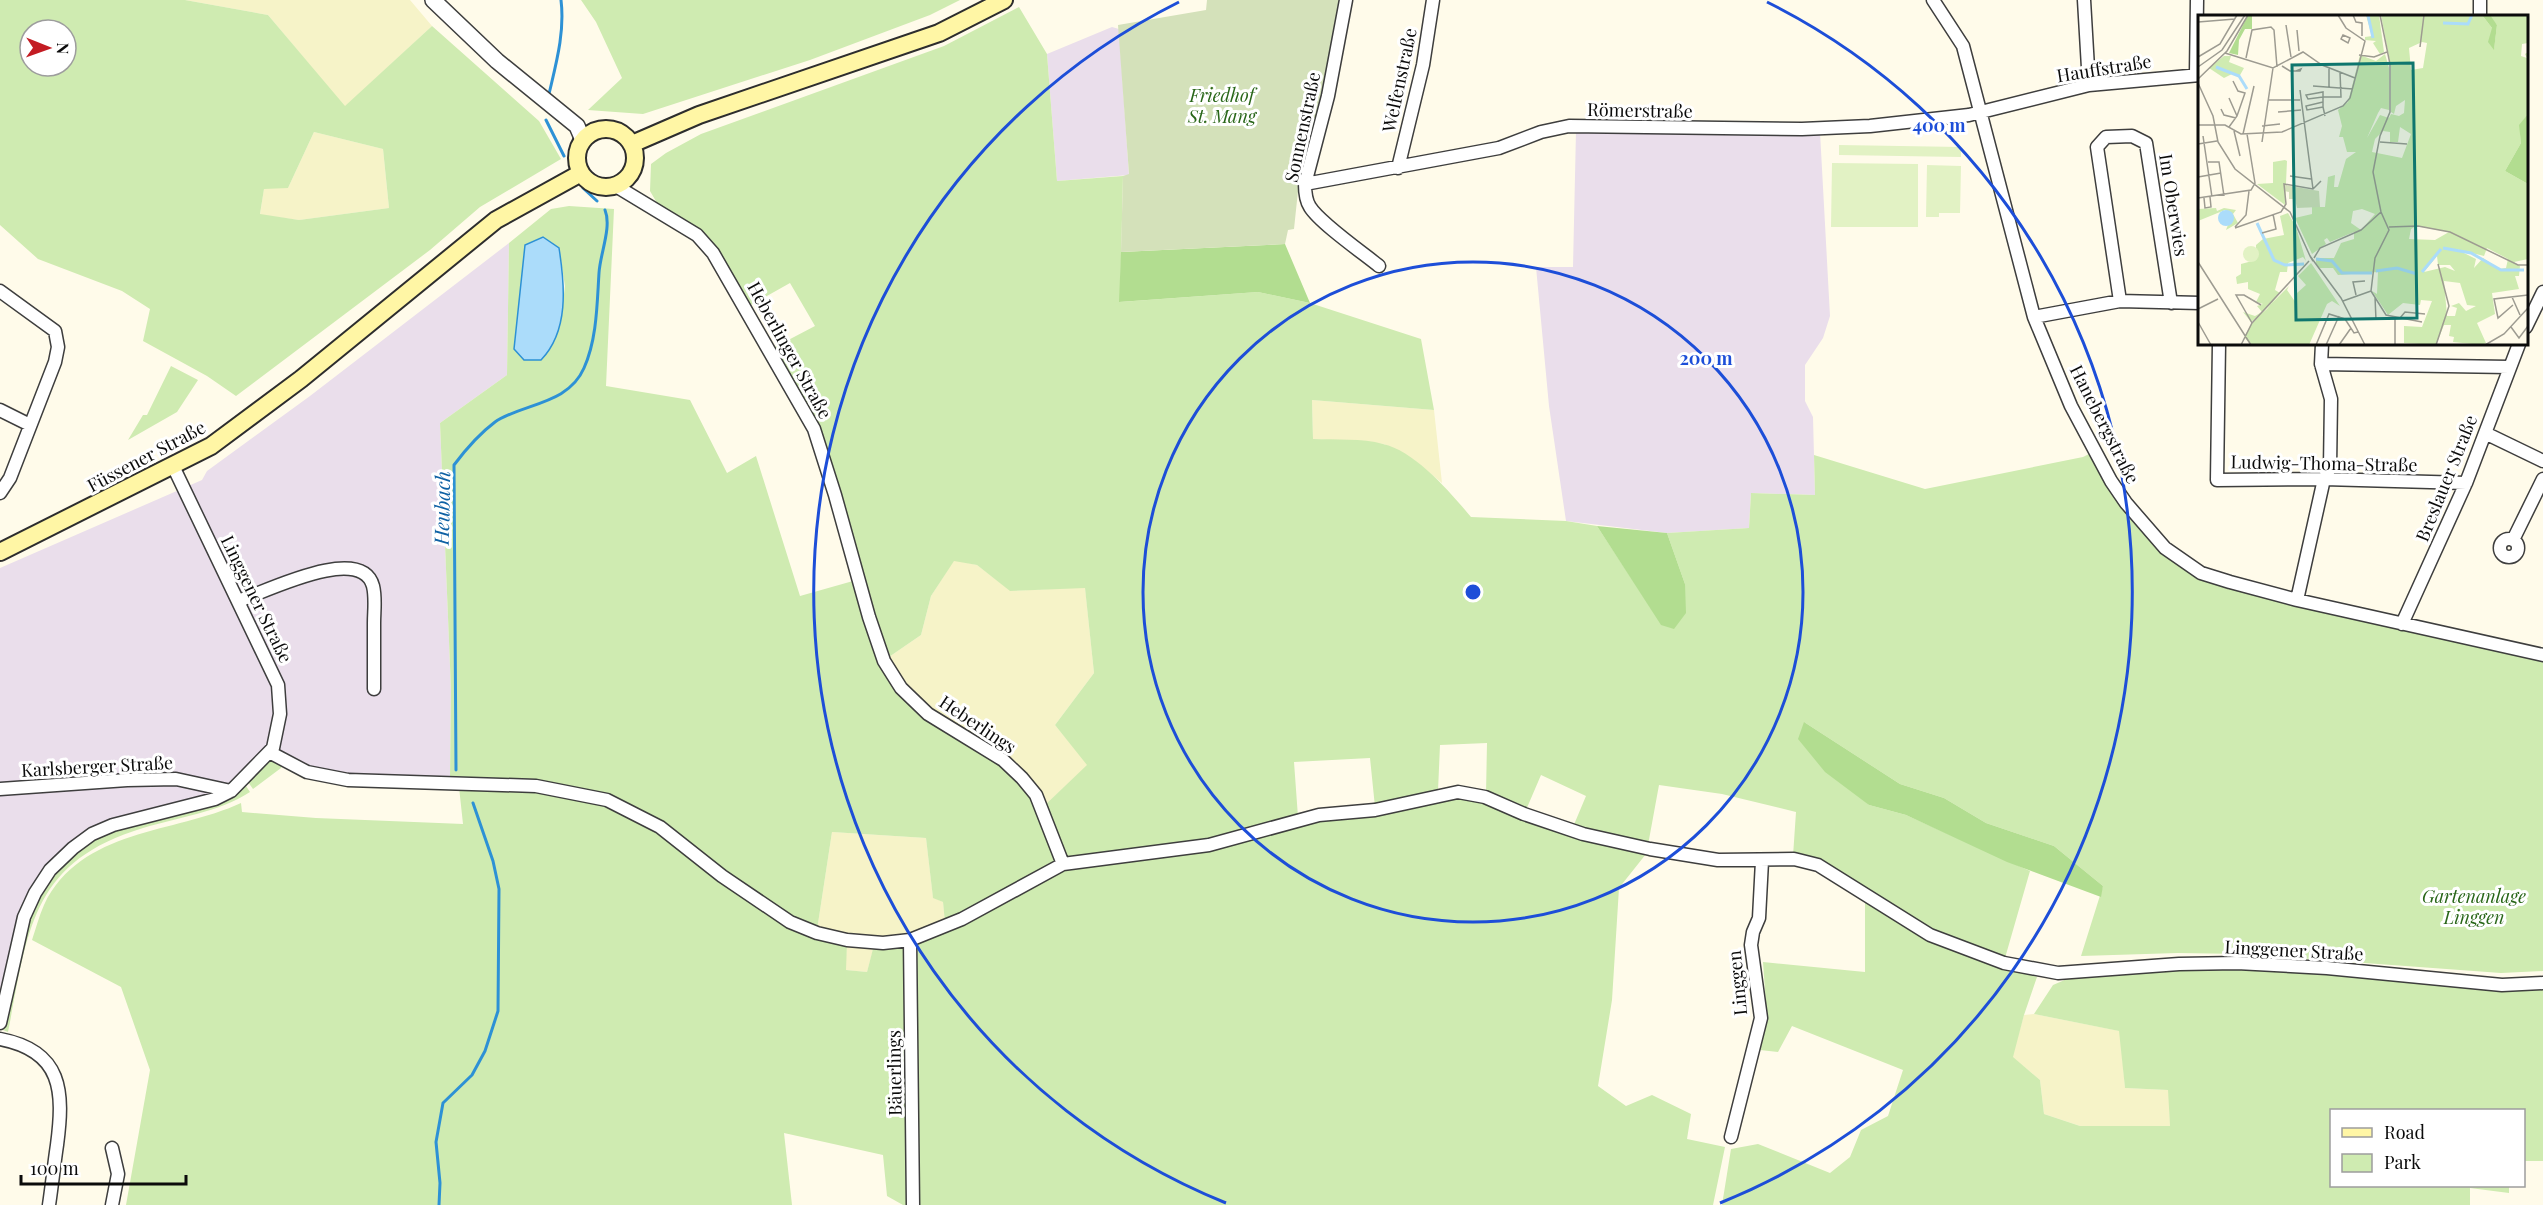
<svg xmlns="http://www.w3.org/2000/svg" width="2543" height="1205" viewBox="0 0 2543 1205" font-family="'Playfair Display',serif">
	<rect width="100%" height="100%" fill="#fffbea"/>
	<path fill="#eadeeb" d="M1112,27L1119,29L1129,175L1057,181L1047,54Z
		M1576,131L1820,132L1830,316L1823,338L1805,365V401L1813,417L1815,495L1751,493L1749,528L1667,533L1566,521L1549,406L1536,267H1573Z
		M509,243L507,375L440,423L451,690L450,778H348L308,769L269,748L229,787L47,866L0,1005V568L202,480L207,471L310,396Z"/>
	<path fill="#f6f3c8" d="M185,0H410L432,26L345,107L268,15Z
		M314,132L383,149L389,208L299,220L260,215L264,188H288Z
		M1312,400L1434,410L1442,483L1414,460L1384,444L1313,439Z
		M954,560L977,565L1011,591L1085,587L1094,673L1055,725L1088,765L1044,806L928,708L903,685L886,659L921,635L931,596Z
		M832,832L926,838L933,897L943,902L945,923L909,936L876,939L867,972L845,970L847,943L817,930Z
		M2034,1014L2120,1031L2125,1088L2169,1090L2170,1126H2080L2044,1114L2040,1080L2012,1057L2024,1015Z"/>
	<path fill="#cfebb1" fill-rule="evenodd" d="M0,0H185L268,15L345,106L432,26L539,121L561,159L480,207L430,250L236,396L207,376L143,341L150,309L122,291L38,259L0,225ZM30,30H66V66H30ZM314,132L383,149L389,208L299,220L260,214L264,189L288,188Z
		M581,0H960L930,15L810,60L643,114L588,110L622,78L596,22Z
		M1019,7L1047,54L1057,181L1123,176L1120,302L1258,292L1310,303L1421,339L1434,410L1312,400L1313,439C1336,440 1362,438 1383,444C1415,451 1451,493 1471,517L1566,521L1597,526L1662,625L1685,584L1667,533L1749,528L1751,493L1815,495L1814,455L1925,489L2083,457L2091,453L2122,506L2162,554L2199,577L2272,600L2543,659V971L2501,973L2241,954L2178,953L2081,956L2103,886L2054,846L1986,823L1944,798L1900,784L1804,722L1869,805L1906,815L2030,871L2005,958L1932,932L1793,856L1796,812L1722,794L1659,785L1648,845L1573,827L1586,796L1541,775L1526,810L1486,794L1487,743L1440,745L1438,791L1375,807L1370,758L1294,762L1298,817L1209,842L1067,860L1044,806L1087,765L1055,725L1094,673L1085,588L1010,591L977,565L954,561L931,596L921,635L886,659L841,494L773,348L815,326L790,283L749,306L731,273L657,203L650,191L651,164L666,153L701,134L944,46Z
		M569,206L614,209L606,386L690,400L727,473L756,456L800,596L853,581L897,693L1001,762L1034,797L1059,862L945,923L943,902L933,898L926,838L832,832L817,930L791,919L608,797L450,778L451,690L440,423L507,375L509,243L551,209ZM525,245L559,248L565,286L561,319L514,349Z
		M171,366L198,380L177,412L128,440L143,415H147Z
		M271,759L283,764L281,768L253,789L248,782Z
		M246,786L250,792C217,813 179,817 143,828C30,862 28,932 8,1032L3,1030L28,918L52,872L94,838L114,829L233,794Z
		M459,787L535,790L606,804L658,830L755,903L847,943L846,970L867,972L874,945L906,944L909,1205H903L887,1196L883,1155L784,1133L792,1205H126L150,1070L121,987L32,940C36,928 39,916 44,905C81,828 174,834 241,803L242,812L316,818L463,824Z
		M1458,796L1471,797L1646,854L1619,888L1612,1000L1598,1086L1626,1106L1652,1095L1691,1114L1687,1139L1725,1147L1713,1205H916L913,942L1063,868Z
		M1865,899L1928,939L1964,955L2037,977L2024,1015L2013,1057L2040,1080L2044,1114L2080,1126H2170L2168,1090L2125,1088L2119,1031L2034,1014L2053,985L2074,976L2236,968L2543,988V1161H2524V1110H2332V1186H2509V1193L2470,1188V1205H1722L1731,1149L1758,1144L1830,1173L1850,1157L1861,1130L1888,1116L1903,1070L1792,1026L1778,1052L1760,1050L1767,1019L1763,962L1865,972Z"/>
	<path fill="#b2dd90" d="M1285,244L1310,303L1258,292L1119,302L1121,252Z
		M1597,526L1667,533L1685,584L1686,613L1674,629L1661,625Z
		M1804,722L1900,784L1944,798L1986,823L2054,846L2103,886L2101,897L2007,862L1906,815L1869,805L1825,772L1798,739Z"/>
	<path fill="#d4e1ba" d="M1207,0H1339L1322,95L1298,191L1294,229L1288,230L1285,244L1121,252L1123,176L1129,174L1118,25L1206,10Z"/>
	<path fill="#e2f2c4" d="M1839,145L1961,147V157L1839,155Z
		M1832,163L1918,164V227H1831Z
		M1927,165L1961,166L1960,213H1939V217H1926Z"/>
	<path fill="#abdcfa" stroke="#2d91d5" stroke-width="1.5" d="M543,237L559,248C565,286 569,331 541,360H524L514,349L525,245Z"/>
	<g fill="none" stroke-linecap="round" stroke-linejoin="round">
		<path stroke="#2d91d5" stroke-width="3" d="M549,94C556,64 565,32 561,0
			M546,120L564,156
			M583,188L597,201
			M456,770L454,465C466,449 479,434 495,422C523,403 568,405 584,368C597,339 597,304 599,273C600,254 612,227 605,210
			M439,1205L440,1183L436,1142L443,1103L472,1075L485,1051L498,1011L499,889L493,861L473,803"/>
		<defs>
			<path id="minor" d="M1346,0L1328,96L1305,184C1305,192 1306,201 1310,207C1320,223 1363,253 1379,266
				M1933,0L1963,46L2034,317L2071,406L2111,481L2126,503L2165,548L2201,573L2230,582L2297,600L2543,655
				M2084,0L2089,85
				M2480,16V0
				M2196,74L2197,0
				M1398,168L1423,65L1433,0
				M1305,184L1499,148L1541,132L1569,126L1802,129L1870,126L1969,115L2089,85L2200,75
				M616,186L697,235L713,253L814,429L835,495L869,617L884,661L901,688L928,714L1003,760L1022,778L1036,795L1063,864
				M0,291L55,331L58,347L55,362L10,478L0,493
				M2120,301L2097,147L2106,137L2132,136L2146,143L2171,303
				M2034,317L2120,301L2200,303
				M2526,327L2543,292
				M2219,344L2217,480L2324,479L2466,483
				M2321,364L2509,367
				M0,410L30,425
				M2485,433L2543,461
				M2500 548a9 9 0 1 1 18 0a9 9 0 1 1-18 0Z
				M2513,540L2543,479
				M2297,600L2324,479L2330,468L2331,399L2321,364L2322,344
				M238,601C265,592 361,543 373,586C376,598 374,611 374,623C374,645 374,667 374,689
				M2402,624L2466,483L2519,344
				M271,753L307,772L348,780L536,786L607,800L660,827L722,876L790,922L817,933L847,940L883,943L910,940L962,919L1063,864L1209,845L1319,815L1375,810L1458,792L1485,797L1524,814L1583,834L1650,849L1718,860L1794,859L1818,865L1930,935L2004,963L2058,973L2179,964L2237,963L2327,968L2502,985L2543,983
				M0,789L127,780L176,779L231,791
				M910,940L913,1205
				M0,1023L24,917L35,893L50,870L73,848L92,834L113,825L215,799L231,791L273,748L280,714L278,685L173,466
				M0,1039C63,1051 64,1092 57,1145C54,1165 52,1185 49,1205
				M1731,1137L1761,1018L1751,945L1753,932L1759,918L1762,861
				M112,1205L118,1174L112,1148"/>
			<path id="tertiary" d="M433,0L497,61L577,126L583,140"/>
			<path id="secondary" d="M577 158a29 29 0 1 1 58 0a29 29 0 1 1-58 0Z
				M632,144L699,115L939,33L1004,0
				M0,552L211,446L301,379L496,220L581,173"/>
		</defs>
		<use href="#minor" stroke="#3e3e3e" stroke-width="15"/>
		<use href="#tertiary" stroke="#3e3e3e" stroke-width="18"/>
		<use href="#secondary" stroke="#2d2d2d" stroke-width="20"/>
		<use href="#minor" stroke="#fff" stroke-width="12"/>
		<use href="#tertiary" stroke="#fff" stroke-width="15"/>
		<use href="#secondary" stroke="#fff6a5" stroke-width="16"/>
	</g>
	<g fill="none" stroke="#1d4ed8" stroke-width="3">
		<circle cx="1473" cy="592" r="330"/>
		<path d="M1226 1203A659 659 0 0 1 1179 2M1767 2A659 659 0 0 1 1720 1203"/>
	</g>
	<g text-anchor="middle" dominant-baseline="central" stroke-width="6" stroke-linejoin="round" paint-order="stroke">
		<g font-size="18" fill="#0b0b0b" stroke="#fff">
			<text transform="translate(2104 68) rotate(-9)">Hauffstraße</text>
			<text transform="translate(1399 80) rotate(-78)">Welfenstraße</text>
			<text transform="translate(1640 110) rotate(1)">Römerstraße</text>
			<text transform="translate(1302 127) rotate(-78)">Sonnenstraße</text>
			<text transform="translate(2174 205) rotate(81)">Im Oberwies</text>
			<text transform="translate(790 350) rotate(61)">Heberlinger Straße</text>
			<text transform="translate(2105 424) rotate(63)">Hanebergstraße</text>
			<text transform="translate(146 456) rotate(-28)">Füssener Straße</text>
			<text transform="translate(2324 463) rotate(1)">Ludwig-Thoma-Straße</text>
			<text transform="translate(2446 478) rotate(-68)">Breslauer Straße</text>
			<text transform="translate(257 599) rotate(64)">Linggener Straße</text>
			<text transform="translate(978 724) rotate(34)">Heberlings</text>
			<text transform="translate(97 766) rotate(-3)">Karlsberger Straße</text>
			<text transform="translate(2294 950) rotate(3)">Linggener Straße</text>
			<text transform="translate(1737 983) rotate(-96)">Linggen</text>
			<text transform="translate(894 1073) rotate(-91)">Bäuerlings</text>
		</g>
		<g font-size="18" font-style="italic" fill="#286618" stroke="#fff">
			<text x="1222" y="95">Friedhof<tspan x="1222" dy="21">St. Mang</tspan></text>
			<text x="2474" y="896">Gartenanlage<tspan x="2474" dy="21">Linggen</tspan></text>
		</g>
		<g font-size="20" font-style="italic" fill="#0e61a4" stroke="#fff">
			<text transform="translate(441 508) rotate(-89)">Heubach</text>
		</g>
	</g>
	<g transform="translate(2198 15)">
		<rect width="330" height="330" fill="#fffbea"/>
		<path d="M168,0H181L186,37L182,39L175,28L178,26L167,25V22L174,21ZM183,0H284L294,13L296,34L299,10L291,1L330,0V28L324,29L323,41L329,43L327,39L330,37V99L322,110L323,128L307,156L330,169V244L316,247L322,251L321,261H317L321,274L294,278L297,299L279,308L288,328L284,330L255,327L256,322L251,321L253,310H246L238,330L206,328V311L224,312L234,286L223,285L222,290L205,288L190,300L174,276L179,279L180,257L140,260L135,253H122L118,249V243H136L143,228L156,224V217L132,227L129,223L126,225L128,229L114,239L97,203L114,199V192H127L130,162L137,160L136,172H140L148,144L158,137H149L145,122H141L144,111L140,95L150,87L162,40L178,46L187,39L191,53V95L183,93L180,98L169,123L182,100L191,103L193,99L201,101L206,98L207,85L198,91L196,99L193,97V52ZM224,27L229,28L225,53L213,55L211,33ZM202,112L213,119L204,143L174,137L177,124L185,116L192,117V127H200ZM164,194L177,199L163,215L153,208L155,196ZM218,211L251,217L237,225L211,224L213,214ZM289,233L310,244L308,253L301,254L285,243L276,253L278,244L258,234L286,241ZM239,241L240,250H252L257,256L247,252L226,257ZM246,266L262,268L269,290L278,291L268,296L261,288L253,291L259,293L257,301H249ZM26,41H33L31,47L46,53L41,62L34,59L26,63L11,53ZM87,145L89,146L87,190L59,169L75,168V147ZM18,193L19,196L26,193L38,195L35,199L40,208L28,215L34,199L27,195L0,206V194ZM90,198L98,212L108,246L105,242L90,248L89,257H82L77,275L82,278L69,294L53,307L45,297L57,301L64,297L59,291L65,289L58,287L62,279L50,274V267L39,269L38,262L43,259V249L58,245V230L65,224L86,220L82,201ZM113,248L142,291L134,286L129,289L111,330H53L46,322L54,308L91,271L89,275L98,288L99,278L108,270L100,261Z" fill="#cfebb1" fill-rule="evenodd"/>
		<path d="M50,0H54V14H47L41,25L40,40L31,38ZM284,0H292L299,10L296,35L290,27L294,13ZM330,99V169L307,156L323,128L321,110Z" fill="#b2dd90"/>
		<path d="M87,170L121,176L122,192L99,193L97,184H91V177L86,176Z" fill="#d4e1ba"/>
		<path d="M45 239a8 8 0 1 1 16 0a8 8 0 1 1-16 0Z" fill="#e2f2c4"/>
		<path d="M20 203a8 8 0 1 1 16 0a8 8 0 1 1-16 0Z" fill="#abdcfa"/>
		<path fill="none" stroke="#abdcfa" stroke-width="3" d="M170,0L175,23M245,8L270,9L274,0M18,52L41,61L49,74M59,208L76,245L87,250L106,249M245,233L273,238L303,255H326M118,244L134,246L144,258H174M178,256L199,253L219,259M224,257L243,234"/>
		<path fill="none" stroke="#9d9b91" stroke-width="1.5" d="M155,0L158,7L164,8V21M0,7L37,4M88,10L93,42M99,15L101,36M145,20L152,23L150,28L143,24ZM222,32L226,0M27,38L75,53L105,37L124,50L157,63M161,40L176,42L189,37M0,42L22,29L39,0M48,43L54,15L73,12L76,15L79,52M84,51L92,56H102L103,54L98,56M0,52L24,35L47,0M0,64L29,36L50,0M0,68L15,101L20,127L37,154L92,197L112,241M115,71L155,74M131,72V53M102,75L115,174M31,83L39,101M71,85H102M125,92L109,95L108,91L125,87M23,94L26,100L38,103M80,97L103,95M127,101L125,92V77L108,80L110,84L125,82H143L142,57M0,110H27L43,119L84,117L145,91L152,83L167,26L148,13L140,0M64,111L82,109M31,112L39,101L47,78L40,76L35,66M36,116L42,141M45,119L56,71M5,121L14,182M64,127L75,53M182,127L209,129M0,129L19,126M10,147H21L26,181M92,161L113,164M0,162L23,158M0,183L53,175L57,168L49,119M6,183L7,193L13,192L12,182M37,212L48,200L51,176M191,212L220,211L252,217L320,250H330M37,213L83,197L88,189L86,169L115,174L123,166M64,218L78,214L75,199M116,243L122,233L163,215L183,197M115,246L112,241L143,283L167,330M0,247L53,330M173,276L177,243L191,215L183,197L175,157L182,121L192,97V49L182,0M173,276L188,300L224,307M158,280L155,267L167,266M177,282L178,305M314,282L322,300M145,286L173,276M315,290L300,303L296,284L330,280M0,294L20,284M197,302V330M202,303L207,297L227,299M0,307L13,330M54,308L38,280H46L63,290M313,312L321,323L330,311M43,330L54,308L111,246M118,330L131,299L147,304L156,318L160,317M128,330L141,301M141,330L153,313M238,330L251,291L240,249M287,330L306,319L330,293"/>
		<path fill="#0f766e" fill-opacity="0.15" stroke="#0f766e" stroke-width="3" d="M215,48L219,303L98,305L94,50Z"/>
		<rect width="330" height="330" fill="none" stroke="#0b0b0b" stroke-width="3"/>
	</g>
	<circle cx="1473" cy="592" r="9" fill="#1d4ed8" stroke="#fff" stroke-width="3"/>
	<g font-size="18" text-anchor="middle" font-weight="bold" fill="#1d4ed8" stroke="#fff" stroke-width="6" stroke-linejoin="round" paint-order="stroke">
		<text x="1939" y="132">400 m</text>
		<text x="1706" y="365">200 m</text>
	</g>
	<rect x="2330" y="1109" width="195" height="78" fill="#ffffff" stroke="#9d9d9d" stroke-width="1.5"/>
	<rect x="2342" y="1128" width="30" height="9" fill="#fff6a5" stroke="#9d9d9d" stroke-width="1.5"/>
	<text x="2384" y="1139" font-size="18" fill="#0b0b0b">Road</text>
	<rect x="2342" y="1154" width="30" height="18" fill="#cfebb1" stroke="#9d9d9d" stroke-width="1.5"/>
	<text x="2384" y="1169" font-size="18" fill="#0b0b0b">Park</text>
	<g transform="translate(48 48) rotate(91)"><circle r="28" fill="#ffffff" stroke="#9d9d9d" stroke-width="1.5"/>
	<path d="M0-4.5L10 22L0 15L-10 22Z" fill="#c31c23"/>
	<text y="-9" font-size="16" font-weight="bold" text-anchor="middle" fill="#0b0b0b">N</text>
	</g>
	<path d="M21 1175v9h165v-9" fill="none" stroke="#0b0b0b" stroke-width="3"/>
	<text x="30" y="1175" font-size="18" fill="#0b0b0b" stroke="#ffffff" stroke-width="4.5" paint-order="stroke">100 m</text>
</svg>
